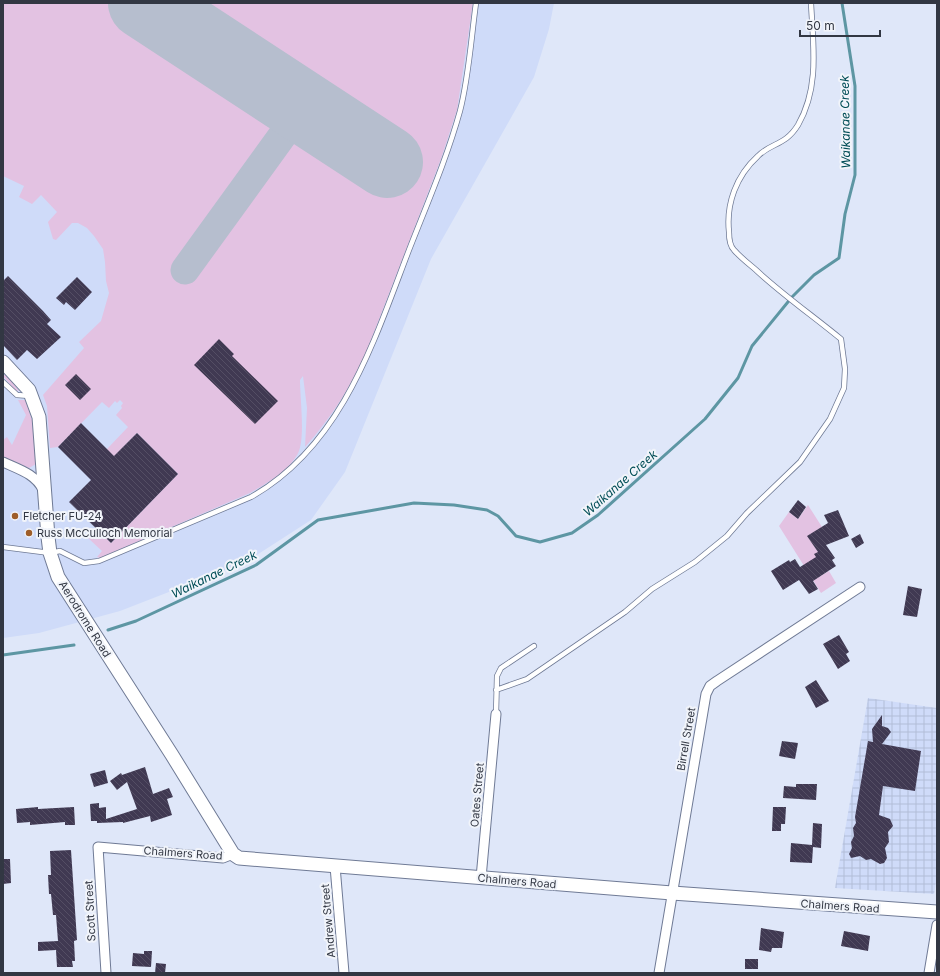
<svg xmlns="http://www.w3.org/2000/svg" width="940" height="976" viewBox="0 0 940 976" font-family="Inter,sans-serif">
	<defs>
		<pattern id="industrial-grid" width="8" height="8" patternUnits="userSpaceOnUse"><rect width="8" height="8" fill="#cfdbf9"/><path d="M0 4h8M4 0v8" fill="none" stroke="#b2bdd7"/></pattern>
		<pattern id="building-back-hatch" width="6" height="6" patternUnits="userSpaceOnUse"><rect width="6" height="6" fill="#403952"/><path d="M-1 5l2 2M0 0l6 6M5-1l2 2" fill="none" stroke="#544e64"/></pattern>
	</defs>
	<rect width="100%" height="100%" fill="#dfe7f9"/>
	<path fill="#cfdbf9" d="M3,3H554L549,29L534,77L431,259L345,472L311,520L246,562L120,611L39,633L3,638Z"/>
	<path fill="url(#industrial-grid)" d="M868,698L937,708V877L934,894L835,888Z"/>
	<path fill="#e3c2e2" d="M3,3H473L457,110L441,159L368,348C352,385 332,417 305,447L307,408L303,376L300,380C300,398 305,435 299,451C291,470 267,483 250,493L100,558L97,557L102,551L87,537L96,528L111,543L178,474L137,433L91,480L107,449L128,427L116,415L122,408L121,406L123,403L120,400L117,403L115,401L109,408L102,402L58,447L50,448L47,406L43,395L84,348L79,342L101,321L109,293L106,281L105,262L103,249L94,236L87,228L78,223H72L56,240L53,239L48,222L57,212L41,195L32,204L19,197L24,186L3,176Z
		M6,374L19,391L15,390L3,376Z
		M18,400H25L32,420L36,464L29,468L3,457V440L7,437L12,445L26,415Z
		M808,505L822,527L808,536L818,552V559L809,566L817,578L829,571L836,583L821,593L779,526L789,512L798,519Z"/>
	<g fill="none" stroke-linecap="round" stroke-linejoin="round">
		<path stroke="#5d96a3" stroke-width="3" d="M108,630L136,621L256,565L318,520L414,503L454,505L487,510L498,516L516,536L540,542L572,533L598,515L705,419L738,378L752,346L792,297L814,275L839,258L845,214L855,175V86L842,3
			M3,655L74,645"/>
		<path stroke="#b6bece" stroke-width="29" d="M185,270L303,107"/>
		<path stroke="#b6bece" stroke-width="72" d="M144,3L387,162"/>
	</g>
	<path fill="url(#building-back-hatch)" d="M8,276L43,311L51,320L47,324L61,337L37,359L27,350L17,360L3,345V281Z
		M77,277L92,292L75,310L66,302L64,305L56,298Z
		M219,339L234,354L232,356L278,401L255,424L194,365Z
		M76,374L91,389L80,400L65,385Z
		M81,423L114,456L137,433L178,474L111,543L69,502L91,480L58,447Z
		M798,500L806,507L798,519L789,512Z
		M838,510L849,536L826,545L835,558L832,560L836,566L813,581L818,589L809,594L799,580L783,590L771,571L789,560L790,562L795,559L800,567L816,557L814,554L818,552L807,536L828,523L824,515Z
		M860,534L864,543L856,548L851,539Z
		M908,586L922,589L917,617L903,615Z
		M839,635L849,652L846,654L850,661L838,669L823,644Z
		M816,680L829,701L816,708L805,687Z
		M882,715V726L888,728L891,732L882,744L921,751L915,791L883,786L879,815L890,819L893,826L888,832L889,842L885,848L887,858L884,863L880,864L871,859L866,860L860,856L851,858L849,854L852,848L851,842L854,836L853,828L856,823L855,817L868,741L873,742L872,729Z
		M782,741L798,743L795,759L779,756Z
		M145,767L153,794L169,788L173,797L167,799L172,815L151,822L150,816L123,823V822L97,823V821H91L90,804L99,803V808L106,807V819L137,809L127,782L117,790L110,781L121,773L122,775Z
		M105,770L108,783L94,787L90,774Z
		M796,784H817L816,800L783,798L784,786L796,787Z
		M38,807V809L74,807L75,825H65V822L30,825V822L17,823L16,809Z
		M773,807H786L785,824H781V831H772Z
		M813,823L822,824L821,848L813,847L812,863L790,862L791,843L812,845Z
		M71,850L77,940L74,941L75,961H72L73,967H57L56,950L38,951V942L58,941L56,915H53L51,894H49L48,875H51L50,851Z
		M3,859H10L11,883L3,884Z
		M761,928L784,932L782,948H772L771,952L759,950Z
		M844,931L870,936L868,951L841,946Z
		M144,951H152L151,967L132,966L133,953L144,954Z
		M745,959H758V969H745Z
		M156,963L166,964L165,973H155Z"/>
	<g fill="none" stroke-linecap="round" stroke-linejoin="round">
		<defs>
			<path id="lane" d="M3,382L17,395L30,396
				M3,547L50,553L60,551L84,563L99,561L251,497C342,446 374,341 409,250C427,204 447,158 460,111C469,76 471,39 476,3
				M496,690L527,679L625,612L652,589L695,562L727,536L747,513L800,462L830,419L844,388L845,369L841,339C813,316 783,295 756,270C749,264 740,257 734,250C730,246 729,237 729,232C726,204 736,176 758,156C772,142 785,146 798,125C820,87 813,44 811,3
				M496,714L497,676L501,668L534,646"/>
			<path id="street" d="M3,462C18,469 36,474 43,490
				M335,866L344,973
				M481,878L496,714
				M106,973L98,847L223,858L233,854
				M659,973L706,694L710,686L717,681L860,587
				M929,973L937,925"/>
			<path id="secondary" d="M3,362L29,390L39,417L48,537L50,553L58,577L172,755L233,854L239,858L672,893L937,912"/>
		</defs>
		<use href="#lane" stroke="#6f7a95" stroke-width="6"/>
		<use href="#street" stroke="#6f7a95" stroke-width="11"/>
		<use href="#secondary" stroke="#6f7a95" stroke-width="15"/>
		<use href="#lane" stroke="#fff" stroke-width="4.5"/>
		<use href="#street" stroke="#fff" stroke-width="9"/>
		<use href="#secondary" stroke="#fff" stroke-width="13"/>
	</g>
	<g fill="#9e5d29" stroke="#f1f4fa" stroke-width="1.5">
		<circle cx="15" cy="516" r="4"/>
		<circle cx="29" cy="533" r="4"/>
	</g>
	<g text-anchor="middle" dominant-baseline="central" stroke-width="4" stroke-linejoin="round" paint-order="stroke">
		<g font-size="11" fill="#323743" stroke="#f1f4fa" text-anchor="start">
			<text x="23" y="516">Fletcher FU-24</text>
			<text x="37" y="533">Russ McCulloch Memorial</text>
		</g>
		<g font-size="11" fill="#323743" stroke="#f1f4fa">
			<text transform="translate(85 619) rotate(58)">Aerodrome Road</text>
			<text transform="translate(686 739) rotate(-80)">Birrell Street</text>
			<text transform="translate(477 795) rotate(-85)">Oates Street</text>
			<text transform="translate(183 853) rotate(4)">Chalmers Road</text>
			<text transform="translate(517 881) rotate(5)">Chalmers Road</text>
			<text transform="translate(840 906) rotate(4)">Chalmers Road</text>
			<text transform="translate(90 911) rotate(-93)">Scott Street</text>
			<text transform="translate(328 921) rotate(-95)">Andrew Street</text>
		</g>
		<g font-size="12" font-style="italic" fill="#004d56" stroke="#f1f4fa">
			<text transform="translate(845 122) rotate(-91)">Waikanae Creek</text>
			<text transform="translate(620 483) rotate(-41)">Waikanae Creek</text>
			<text transform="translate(214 574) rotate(-26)">Waikanae Creek</text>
		</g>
	</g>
	<rect width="940" height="976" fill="none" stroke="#323743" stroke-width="8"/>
	<path d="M800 30v6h80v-6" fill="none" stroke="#323743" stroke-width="2"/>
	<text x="806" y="30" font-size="12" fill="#323743" stroke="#f1f4fa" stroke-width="3" paint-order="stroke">50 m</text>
</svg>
